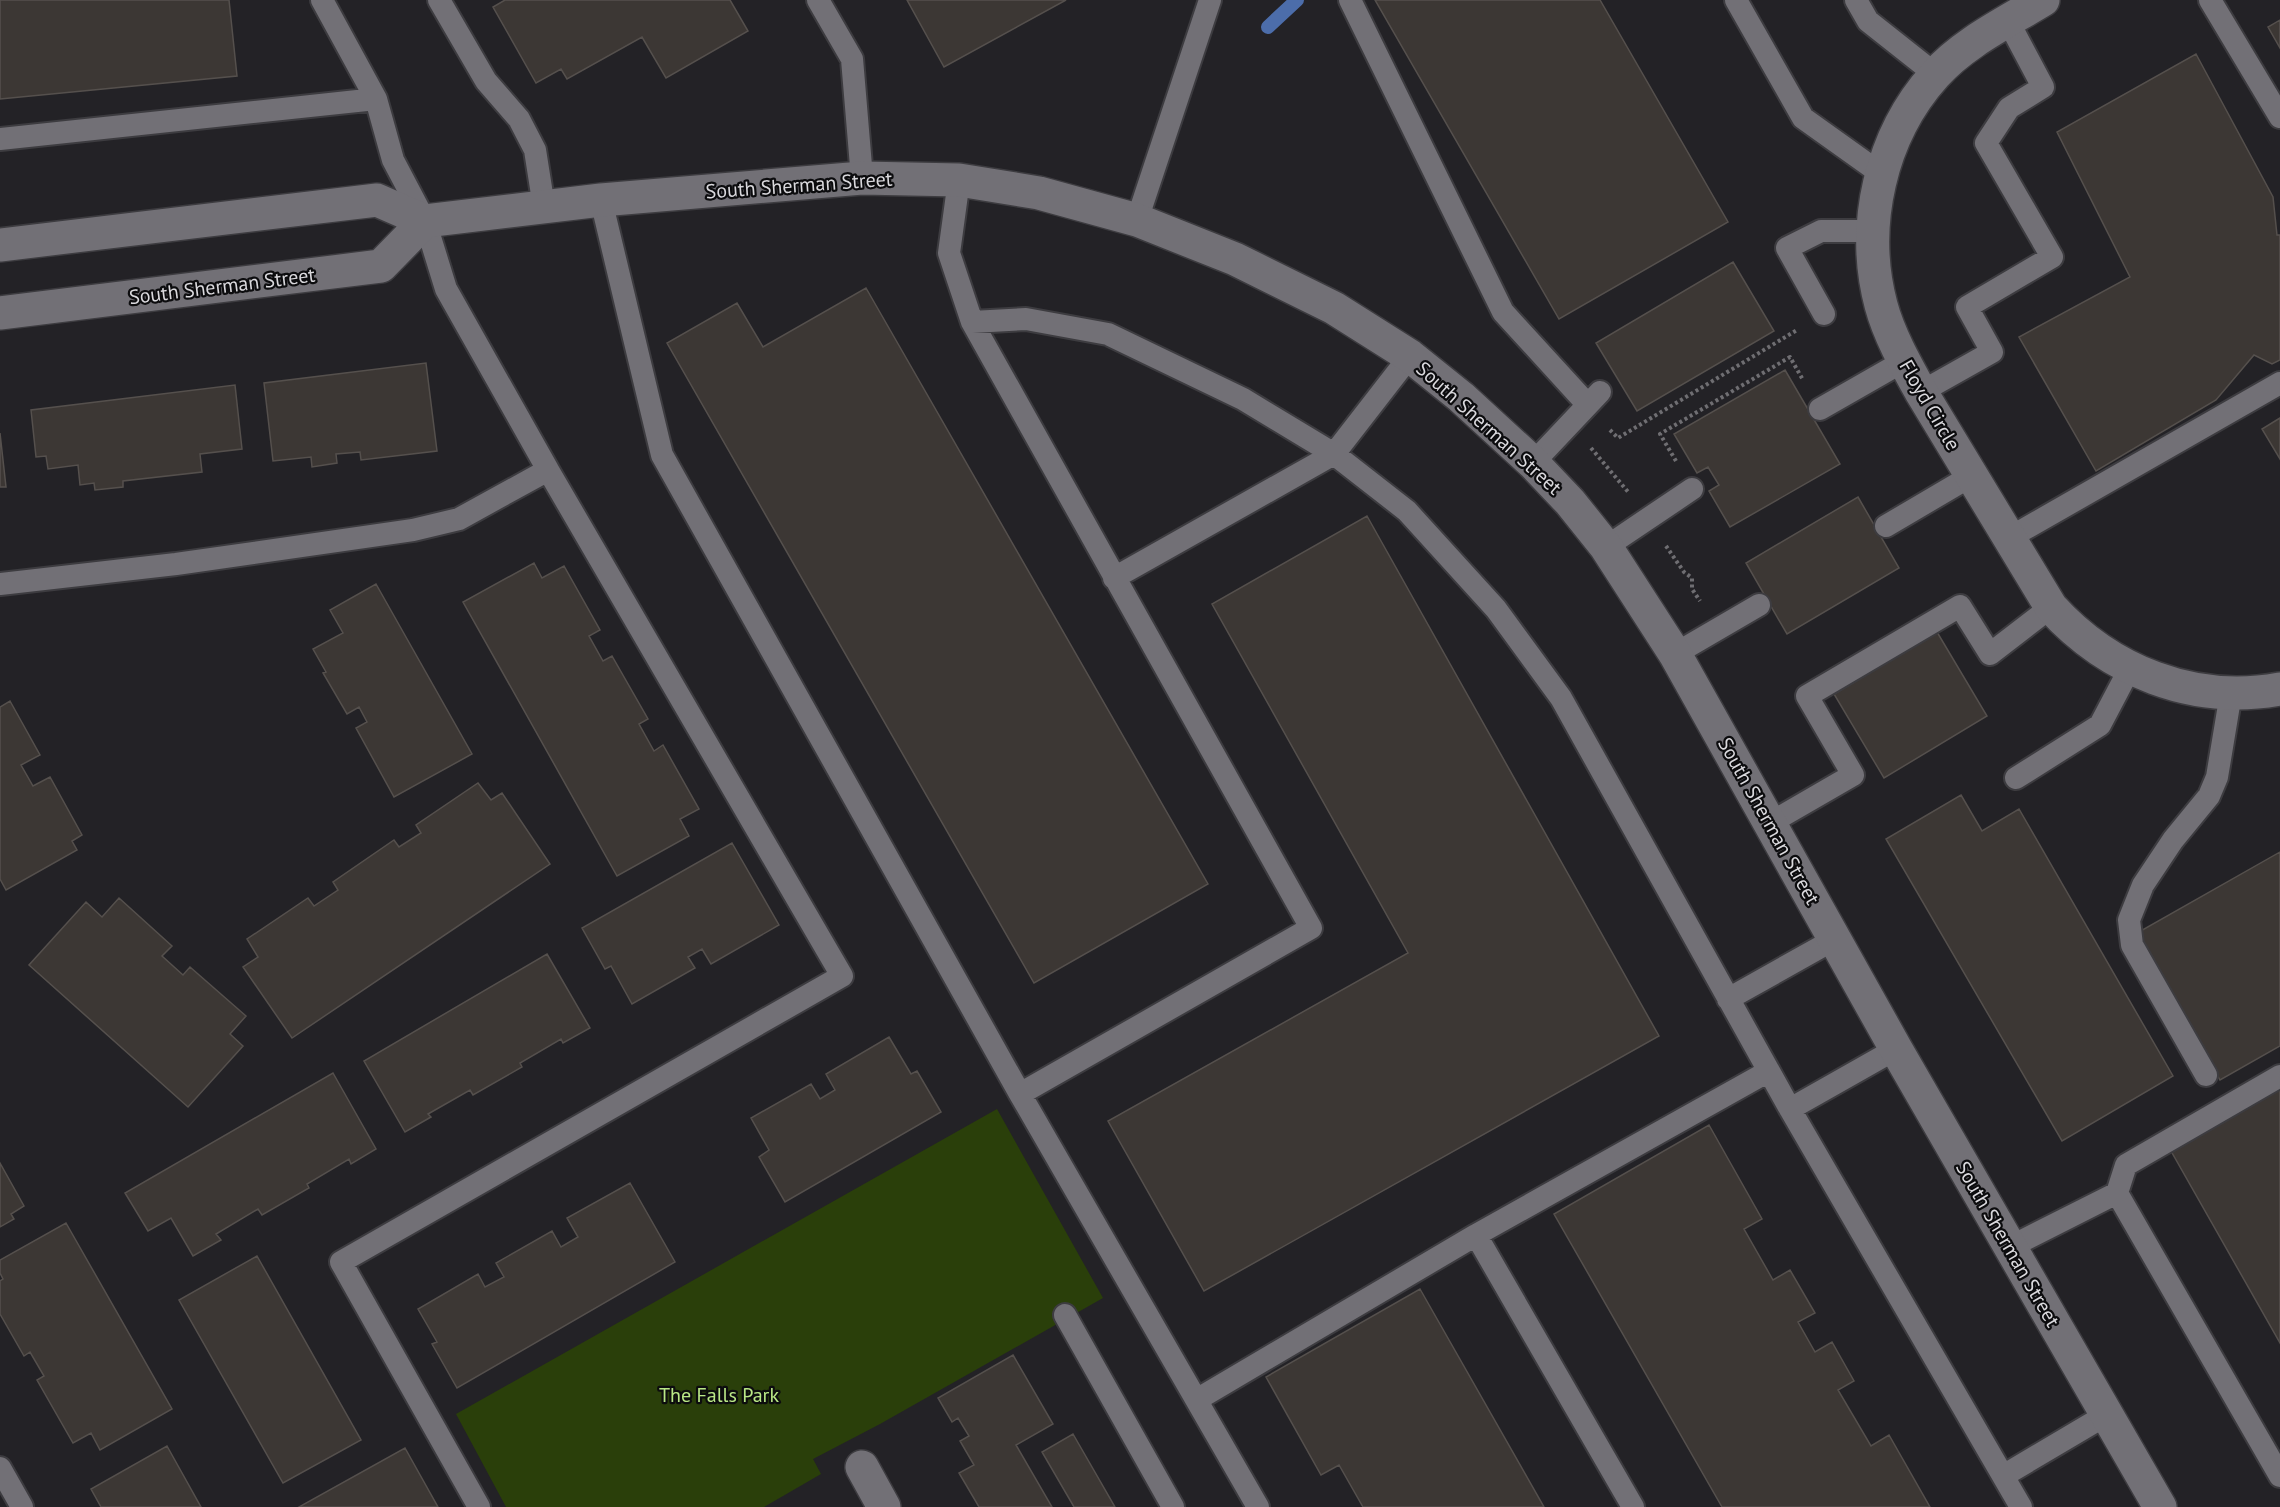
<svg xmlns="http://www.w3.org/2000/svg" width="2280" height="1507" viewBox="0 0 2280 1507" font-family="'PT Sans',sans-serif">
	<rect width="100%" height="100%" fill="#232226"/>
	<path fill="#2a3f0a" d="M997,1109L1103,1298L880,1424L813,1459L821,1474L764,1507H506L456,1414Z"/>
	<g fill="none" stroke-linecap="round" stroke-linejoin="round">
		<path stroke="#4c6daa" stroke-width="14" d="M1268,27L1297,0"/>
	</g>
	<path fill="#3c3734" stroke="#55504d" stroke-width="1.5" d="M0,0H229L237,76L0,99Z
		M505,0H730L748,31L666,78L642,37L567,79L561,69L536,83L493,7Z
		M907,0H1066L944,67Z
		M1375,0H1600L1728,222L1559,319Z
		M2280,20V48L2268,27Z
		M2196,54L2273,197L2277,235H2280V360L2272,364L2254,355L2216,400L2096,471L2019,337L2130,277L2057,132Z
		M1733,262L1774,331L1637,411L1596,343Z
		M866,288L1208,884L1034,983L667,343L737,303L763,347Z
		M426,363L437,451L361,460L360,452L336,454L337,463L312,467L311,457L273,461L264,383Z
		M1785,370L1840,464L1730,527L1709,491L1719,485L1708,467L1697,473L1674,434Z
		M235,385L242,449L200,454L202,472L123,481V487L95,490L94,483L80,485L78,465L48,469L46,456L36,457L31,410Z
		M2280,418V459L2262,429Z
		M0,433L6,487H0Z
		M1858,497L1899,568L1787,634L1746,563Z
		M1367,516L1659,1036L1204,1291L1108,1121L1408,953L1212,604Z
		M534,563L542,578L564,566L600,630L589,636L603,661L612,656L648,719L639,724L654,751L663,745L699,809L680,819L689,836L617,876L463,602Z
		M376,584L472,754L394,797L356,728L367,722L359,707L347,714L323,673L326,672L313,649L343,633L330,610Z
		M1937,632L1987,716L1884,778L1834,694Z
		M10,701L40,755L21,765L33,786L50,777L82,835L72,841L77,850L6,890L0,879V707Z
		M478,783L491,800L502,793L550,864L292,1038L243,967L258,957L247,939L308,898L314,906L338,890L333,882L394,840L399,847L421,833L416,825Z
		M1961,795L1982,831L2019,809L2173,1076L2062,1141L1886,839Z
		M732,843L779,925L711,964L702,949L688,957L695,968L632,1004L611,966L605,969L582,928Z
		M2280,852V1046L2220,1080L2137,933Z
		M119,898L172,946L162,956L183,975L190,967L246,1016L230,1034L243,1046L188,1107L29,965L86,902L102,917Z
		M547,954L590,1028L563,1043L561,1039L520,1063L522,1067L473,1095L470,1090L428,1114L431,1117L405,1132L364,1061Z
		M889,1037L911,1074L917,1071L941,1112L785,1202L759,1157L769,1150L751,1118L811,1084L820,1099L835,1090L826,1074Z
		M333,1073L376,1149L351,1164L349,1159L307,1184L309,1188L262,1215L258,1209L216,1234L221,1240L193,1256L171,1218L148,1231L125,1193Z
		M2280,1087V1343L2171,1151Z
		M1709,1125L1762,1219L1744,1229L1773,1280L1790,1270L1815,1313L1798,1322L1815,1352L1832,1342L1854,1381L1838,1390L1871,1446L1889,1435L1930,1507H1722L1554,1214Z
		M0,1163L24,1206L11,1214L14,1219L0,1227Z
		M630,1183L675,1262L457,1388L432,1344L437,1342L418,1309L478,1274L485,1287L504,1277L496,1263L552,1231L561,1247L578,1237L567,1218Z
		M66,1223L172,1409L100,1450L91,1433L73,1443L37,1380L44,1376L30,1352L24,1356L0,1314V1281L3,1279L0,1273V1260Z
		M257,1256L361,1440L283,1483L179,1300Z
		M1420,1289L1544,1507H1363L1339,1465L1321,1475L1266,1377Z
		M1013,1355L1053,1424L1016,1445L1052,1507H979L959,1473L974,1465L960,1441L969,1436L958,1418L952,1422L938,1398Z
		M1073,1434L1115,1507H1074L1042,1452Z
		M167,1446L201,1507H101L91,1489Z
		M405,1448L438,1507H299Z"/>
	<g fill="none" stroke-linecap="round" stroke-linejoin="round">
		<defs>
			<path id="lane" d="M322,0L376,99L393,160L425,221L446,289L548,470
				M439,0L486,81L519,119L535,150L544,207
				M818,0L852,59L862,178
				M1350,0L1503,312L1587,404
				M1736,0L1803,118L1880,173
				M1856,0L1868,21L1935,74
				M2210,0L2280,117
				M0,139L376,99
				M959,180L949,253L972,322L1311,928L1020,1094
				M601,200L662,455L1020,1094L1258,1507
				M1137,220L1210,0
				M1824,314L1787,248L1821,231H1874
				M972,322L1026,319L1108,334L1243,399L1334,454L1407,511L1496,609L1561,698L1790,1109L2021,1507
				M1921,392L1992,352L1967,307L2052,257L1986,143L2009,108L2043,87L2008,21
				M1820,409L1904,361
				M1533,463L1600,392
				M1886,526L1971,476
				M2009,538L2280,383
				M1606,547L1692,489
				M1114,578L1334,454L1410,356
				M0,584L176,564L413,530L459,519L548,470L842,976L341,1262L479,1507
				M1675,654L1759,605
				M2016,778L2100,725L2130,668
				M1770,823L1853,775L1807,696L1960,606L1990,654L2051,607
				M1728,999L1835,939
				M2206,1075L2132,945L2129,920L2143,885L2173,840L2209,796L2217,777L2231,693
				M1790,1109L1896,1049
				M2117,1193L2126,1165L2280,1076
				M1476,1235L1633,1507
				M2010,1247L2117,1193L2280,1476
				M1065,1315L1173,1507
				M1198,1399L1476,1235L1769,1071
				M0,1468L22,1507
				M2003,1476L2106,1415"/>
			<path id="street" d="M2043,0C2007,22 1963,43 1935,75C1880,136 1860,226 1881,305C1889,335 1906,365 1921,392L2051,607C2109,671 2193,705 2280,689
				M862,1467L884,1507"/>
			<path id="secondary" d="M0,245L377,200L425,221L601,200L862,178L959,180L1039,193L1137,220L1235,259L1334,308L1410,356L1461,397L1533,463L1570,502L1606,547L1675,654L1896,1049L2160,1507
				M0,313L381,266L425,221"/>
		</defs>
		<use href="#lane" stroke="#3d3c40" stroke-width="26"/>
		<use href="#street" stroke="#3d3c40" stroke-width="36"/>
		<use href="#secondary" stroke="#3d3c40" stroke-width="36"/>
		<path stroke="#6f6e72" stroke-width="4" stroke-dasharray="3 3" stroke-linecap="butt" d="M1610,430L1618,438L1797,330
			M1591,448L1629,493
			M1676,461L1660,434L1790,357L1803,380
			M1666,546L1684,572L1692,578V589L1700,601"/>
		<use href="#lane" stroke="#727076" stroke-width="22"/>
		<use href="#street" stroke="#727076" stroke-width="33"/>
		<use href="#secondary" stroke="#727076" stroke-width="33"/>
	</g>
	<g text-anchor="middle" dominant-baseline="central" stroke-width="4.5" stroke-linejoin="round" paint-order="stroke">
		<g font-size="20" fill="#dad9dd" stroke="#0c0c0e">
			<text transform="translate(799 185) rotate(-4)">South Sherman Street</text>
			<text transform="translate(222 286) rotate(-7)">South Sherman Street</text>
			<text transform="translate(1930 405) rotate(60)">Floyd Circle</text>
			<text transform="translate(1489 428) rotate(42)">South Sherman Street</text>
			<text transform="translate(1769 821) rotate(61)">South Sherman Street</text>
			<text transform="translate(2008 1244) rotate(60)">South Sherman Street</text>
		</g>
		<g font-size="20" fill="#b9e786" stroke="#0c0c0e">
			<text x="719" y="1395">The Falls Park</text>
		</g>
	</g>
</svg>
